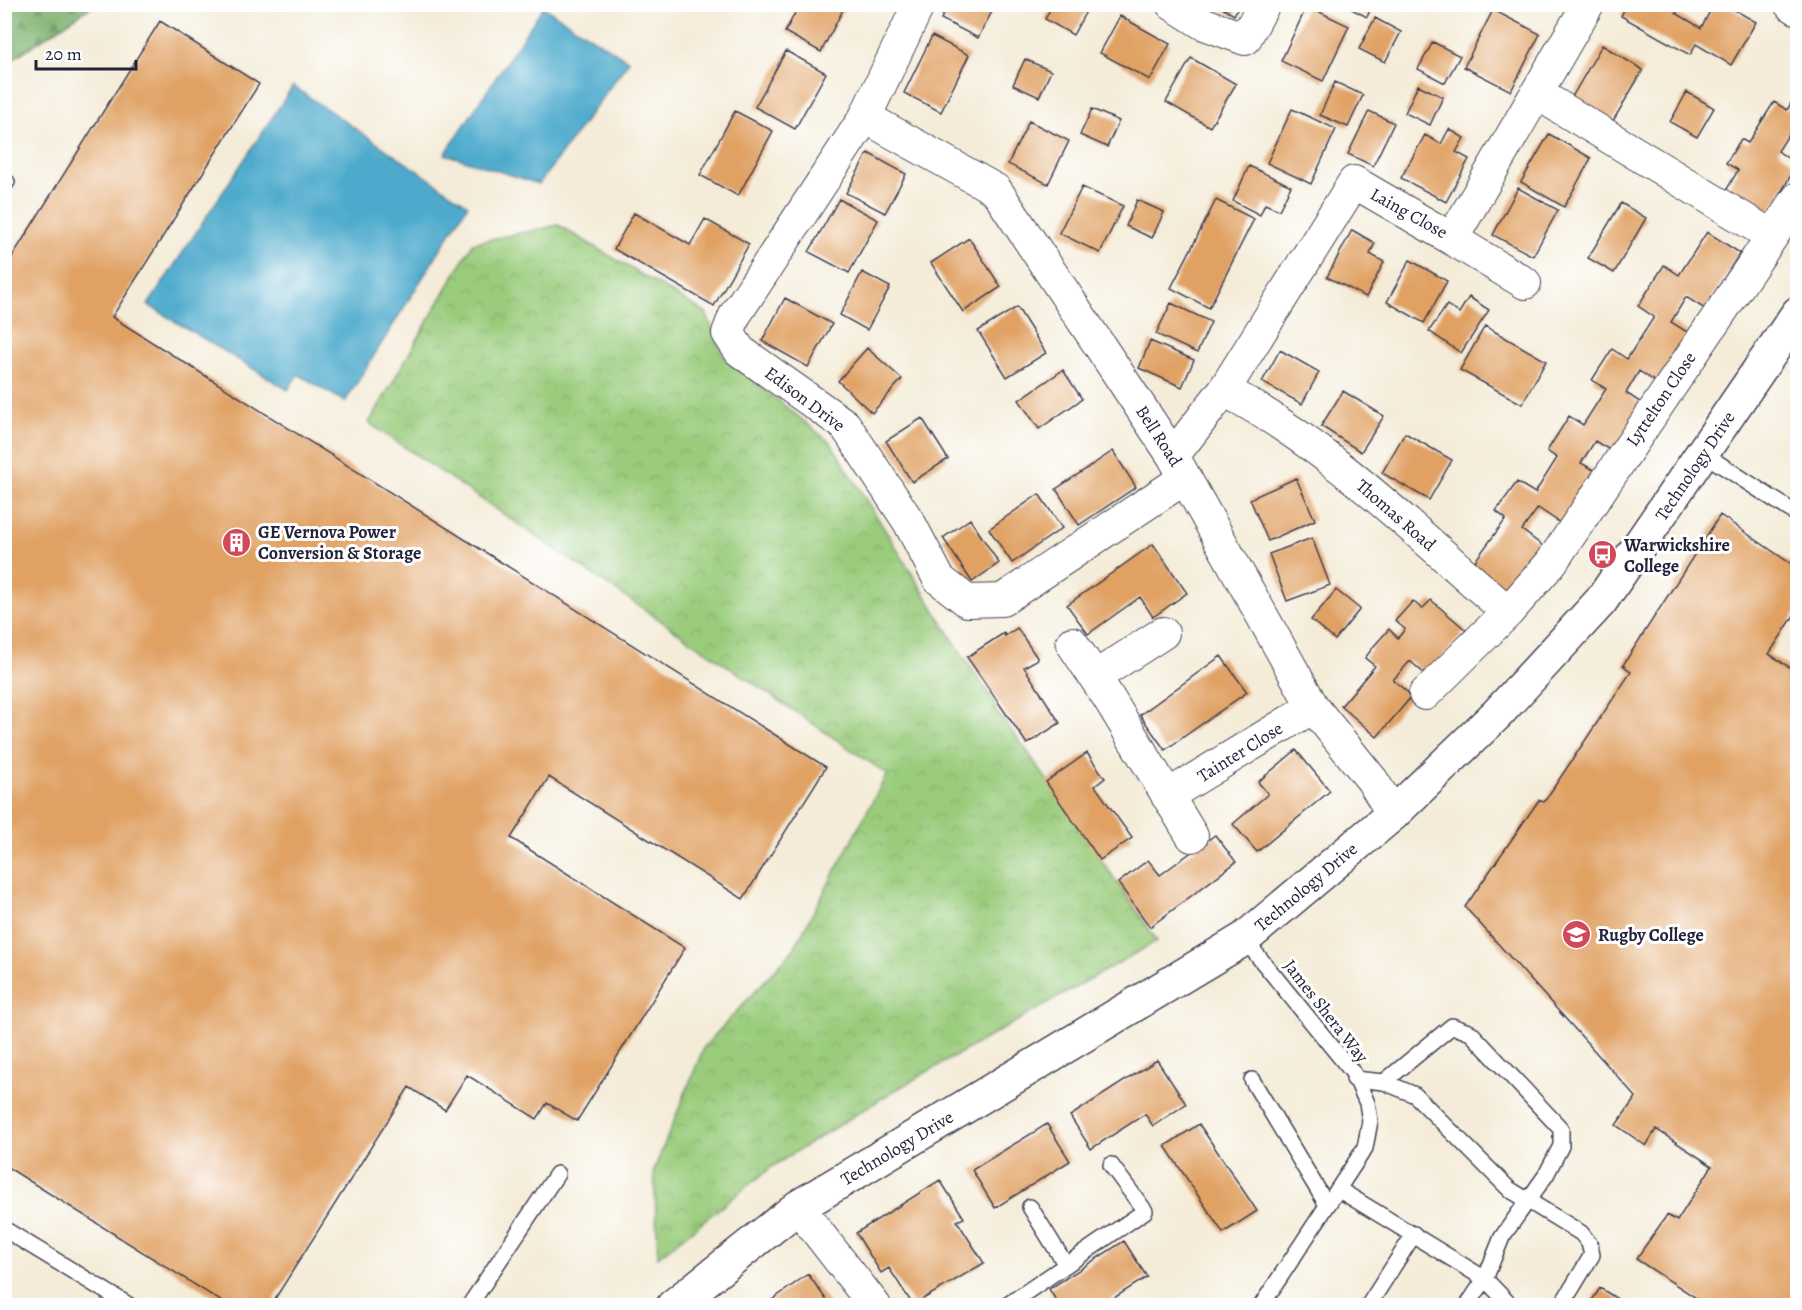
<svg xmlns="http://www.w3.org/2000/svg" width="1802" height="1310" viewBox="0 0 1802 1310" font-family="Alegreya,serif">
	<defs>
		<pattern id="forest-firs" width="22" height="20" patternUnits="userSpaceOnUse" patternTransform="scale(1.5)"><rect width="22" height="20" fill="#7bb06c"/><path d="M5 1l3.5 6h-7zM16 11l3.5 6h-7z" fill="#648f5a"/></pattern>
		<pattern id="park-crowns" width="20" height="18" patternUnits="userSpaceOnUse" patternTransform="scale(1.5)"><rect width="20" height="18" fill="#9acc7c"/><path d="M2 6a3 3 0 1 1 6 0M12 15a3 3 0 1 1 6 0" fill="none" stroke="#84af6c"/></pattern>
	</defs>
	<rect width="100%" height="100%" fill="#fff"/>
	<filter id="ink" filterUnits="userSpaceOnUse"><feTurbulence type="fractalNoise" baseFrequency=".0167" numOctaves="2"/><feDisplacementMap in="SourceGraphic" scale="12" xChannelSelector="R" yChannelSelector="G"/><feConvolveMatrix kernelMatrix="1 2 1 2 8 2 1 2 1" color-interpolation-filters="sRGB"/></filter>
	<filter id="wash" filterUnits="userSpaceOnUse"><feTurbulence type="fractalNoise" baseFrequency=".008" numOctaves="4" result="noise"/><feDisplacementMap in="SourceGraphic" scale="24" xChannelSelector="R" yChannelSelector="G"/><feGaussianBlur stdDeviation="1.35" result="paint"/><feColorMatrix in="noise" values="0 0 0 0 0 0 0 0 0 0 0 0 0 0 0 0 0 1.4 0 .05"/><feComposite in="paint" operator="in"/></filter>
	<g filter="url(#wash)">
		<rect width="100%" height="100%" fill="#f4ecd8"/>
		<path fill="url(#forest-firs)" stroke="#4e6954" stroke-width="1.5" d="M9,4L94,5L5,64V7Z"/>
		<path fill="url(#park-crowns)" stroke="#5e775c" stroke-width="1.5" d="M558,225L706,313L723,356L831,443L968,664L996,704L995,710L1025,748L1157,941L892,1092L773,1166L658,1257L654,1170L704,1047L793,950L887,774L369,423L473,243Z"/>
		<path fill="#4eaacc" stroke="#386684" stroke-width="1.5" d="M543,7L629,61L539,184L445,154Z
			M293,86L468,205L345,402L298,374L288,390L148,305Z"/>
		<g id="blocks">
			<path fill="#e0a164" d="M800,4H846L821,52L785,32Z
				M949,4H996L978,38L941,19Z
				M1053,4H1090L1073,35L1045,19Z
				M1215,4H1240L1234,15Z
				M1342,4H1373L1367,17Z
				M1627,4H1681L1676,13L1701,28L1714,4H1724L1756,22L1731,65L1696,44L1690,55L1621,16Z
				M1307,6L1349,26L1323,81L1281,61Z
				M1493,10L1540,34L1511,91L1464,67Z
				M1120,16L1170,44L1150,80L1100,53Z
				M1375,18L1401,32L1385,62L1359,49Z
				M160,21L259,84L112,317L826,767L743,899L549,777L511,838L685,948L577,1121L547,1103L537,1119L467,1075L445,1110L409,1087L271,1305H227L4,1165V256L10,260Z
				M932,36L969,55L941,112L904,93Z
				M1433,42L1460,56L1445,83L1418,69Z
				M1602,45L1643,70L1613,121L1572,97Z
				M786,51L826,73L795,129L755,107Z
				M1191,58L1236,84L1210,127L1166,102Z
				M1025,59L1051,71L1039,97L1013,85Z
				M1335,82L1363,95L1348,127L1320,115Z
				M1418,85L1443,97L1430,125L1405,113Z
				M1687,92L1714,108L1697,137L1670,122Z
				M1797,93V121L1778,151L1797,165L1767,216L1726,191L1738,170L1726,163L1741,139L1748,143L1774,102L1787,110Z
				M1092,109L1119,121L1107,147L1080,135Z
				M1292,109L1336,129L1311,184L1267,163Z
				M735,111L773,131L738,196L700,175Z
				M1369,111L1394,123L1373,166L1348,154Z
				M1029,121L1069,141L1048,184L1008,164Z
				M1449,129L1464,138L1456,152L1469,159L1446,202L1401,178L1425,135L1441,144Z
				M1549,134L1591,158L1564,207L1521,182Z
				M868,153L906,174L885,213L846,193Z
				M1249,166L1291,186L1279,210L1265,204L1260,215L1233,201Z
				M1082,187L1123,206L1100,253L1059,233Z
				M1518,188L1558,210L1533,256L1493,235Z
				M839,199L878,220L849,273L809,252Z
				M1137,200L1164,212L1152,238L1126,226Z
				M1216,200L1254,219L1209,308L1171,288Z
				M1621,203L1646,218L1614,273L1588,258Z
				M634,213L690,245L705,219L749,244L714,306L614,249Z
				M1352,230L1375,243L1370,254L1384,262L1366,297L1327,277Z
				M1707,232L1740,253L1705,309L1686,297L1671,322L1692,335L1660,385L1639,371L1626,393L1646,406L1616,454L1595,441L1581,463L1599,473L1565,526L1538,508L1522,530L1544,547L1510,593L1472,565L1506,519L1496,511L1517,482L1535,493L1557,458L1547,451L1569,416L1583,425L1606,389L1592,380L1612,349L1627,359L1654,317L1638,306L1664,265L1679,275Z
				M969,238L1001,287L963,312L931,263Z
				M1410,260L1447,281L1424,323L1387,302Z
				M862,272L890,287L867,330L840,315Z
				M1469,297L1489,310L1461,353L1429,331L1447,305L1459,313Z
				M785,298L832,324L808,367L762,341Z
				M1171,303L1211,322L1197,353L1156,334Z
				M1017,307L1046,353L1007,377L978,331Z
				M1485,326L1546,361L1522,404L1460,370Z
				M1150,341L1194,360L1182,387L1139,368Z
				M867,348L902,379L872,413L838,381Z
				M1280,350L1319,372L1302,404L1262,382Z
				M1063,370L1082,399L1039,429L1019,400Z
				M1343,391L1384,416L1361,452L1321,426Z
				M922,418L948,459L912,482L886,441Z
				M1405,433L1452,460L1429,500L1382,473Z
				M1113,451L1136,487L1079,525L1056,489Z
				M1296,478L1315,520L1268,541L1250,499Z
				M1039,494L1062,528L1012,563L989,529Z
				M1720,515L1797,568V611L1769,654L1797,672V1305H1707L1636,1259L1667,1215L1677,1221L1712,1166L1656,1129L1646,1146L1616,1125L1636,1097L1465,907L1539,800L1544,802L1631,672L1623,665Z
				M970,519L999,563L972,582L943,538Z
				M1312,538L1330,585L1287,601L1269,554Z
				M1153,544L1187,593L1153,617L1140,597L1088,634L1067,605Z
				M1336,590L1360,609L1335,640L1311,620Z
				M1431,600L1466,630L1427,676L1410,661L1393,680L1412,696L1377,737L1341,706L1375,666L1365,658L1374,646L1389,629L1398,638L1405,629L1395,621L1413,601L1422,609Z
				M1017,628L1038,659L1024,667L1060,723L1027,744L967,657L1004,633L1005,636Z
				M1221,656L1247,692L1165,750L1140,715Z
				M1296,750L1330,791L1257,852L1233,824L1268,794L1258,782Z
				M1087,753L1105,778L1095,786L1132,838L1100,860L1046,782Z
				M1215,835L1236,862L1150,927L1118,883L1148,860L1160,875Z
				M1157,1060L1186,1104L1153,1126L1145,1114L1091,1149L1070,1116Z
				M1047,1124L1070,1161L995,1208L972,1170Z
				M1199,1124L1257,1211L1223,1233L1165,1146Z
				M940,1180L964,1218L957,1221L984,1263L913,1305L889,1268L881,1273L856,1233Z
				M1124,1241L1147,1277L1103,1305H1059L1049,1289Z
				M808,1274L830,1305H765Z
				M1600,1288L1627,1305H1589Z"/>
		</g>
	</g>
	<g filter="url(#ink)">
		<use href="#blocks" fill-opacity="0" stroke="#424053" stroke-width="1.5"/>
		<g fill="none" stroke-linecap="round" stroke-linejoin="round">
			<defs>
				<path id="service" d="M4,181L7,182
					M1704,454L1798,515
					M1244,939L1354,1074L1367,1103L1370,1121L1365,1148L1261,1306
					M1354,1079L1384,1082L1415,1095L1509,1189L1581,1233L1589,1243L1592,1255L1561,1306
					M1252,1080L1327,1205
					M1384,1082L1452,1026L1471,1033L1561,1129V1146L1546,1175L1502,1237L1485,1279L1467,1306
					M1338,1189L1485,1279L1511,1306
					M1030,1207L1066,1265
					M4,1229L130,1306
					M469,1306L557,1174
					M1006,1306L1145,1211L1111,1165
					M1368,1306L1414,1234"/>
				<path id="minor" d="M919,4L865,117L735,315L728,333L740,351L845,425L909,522L939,579L967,601L1002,600L1185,478
					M1172,4L1202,23L1245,39L1264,4
					M1790,4L1798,9
					M1538,94L1772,236
					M865,117L996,190L1173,456L1313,707L1372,780L1393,814
					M1452,239L1525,283
					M1224,390C1330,446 1417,534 1508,612L1551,563L1798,198
					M1173,456L1224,390L1354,182L1452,239L1588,4
					M1072,643L1108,697L1192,836
					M1095,677L1163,633
					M1425,694L1508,612
					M1167,796L1313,707
					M798,1207L875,1306"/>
				<path id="tertiary" d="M673,1306L798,1207L1244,939L1393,814L1497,714L1601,601L1798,313"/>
			</defs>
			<use href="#service" stroke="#424053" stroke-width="18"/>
			<use href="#minor" stroke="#424053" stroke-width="34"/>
			<use href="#tertiary" stroke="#424053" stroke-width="36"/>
			<use href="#service" stroke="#fff" stroke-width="15"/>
			<use href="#minor" stroke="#fff" stroke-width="32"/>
			<use href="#tertiary" stroke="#fff" stroke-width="33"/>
		</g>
	</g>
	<defs>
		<symbol id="building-disc" viewBox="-11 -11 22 22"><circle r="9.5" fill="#d1495b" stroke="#fff"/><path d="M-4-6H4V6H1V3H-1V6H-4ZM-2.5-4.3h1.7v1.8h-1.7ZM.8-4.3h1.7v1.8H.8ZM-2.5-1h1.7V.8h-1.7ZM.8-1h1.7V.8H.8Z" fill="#fff"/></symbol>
		<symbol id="bus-disc" viewBox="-11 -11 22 22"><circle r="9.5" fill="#d1495b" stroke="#fff"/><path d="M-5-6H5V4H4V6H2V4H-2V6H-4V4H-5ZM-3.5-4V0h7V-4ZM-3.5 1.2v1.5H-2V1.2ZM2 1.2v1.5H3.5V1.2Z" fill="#fff"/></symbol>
		<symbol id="university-disc" viewBox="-11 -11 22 22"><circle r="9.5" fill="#d1495b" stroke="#fff"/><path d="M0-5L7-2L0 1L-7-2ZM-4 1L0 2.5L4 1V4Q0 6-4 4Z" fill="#fff"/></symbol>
	</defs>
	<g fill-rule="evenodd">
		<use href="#building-disc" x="220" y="526" width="33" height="33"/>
		<use href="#bus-disc" x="1586" y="538" width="33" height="33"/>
		<use href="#university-disc" x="1560" y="918" width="33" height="33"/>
	</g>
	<g text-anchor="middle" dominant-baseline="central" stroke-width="6" stroke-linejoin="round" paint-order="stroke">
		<g font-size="18" fill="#22223b" stroke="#fff">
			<text transform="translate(1409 213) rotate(29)">Laing Close</text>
			<text transform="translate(805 399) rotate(37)">Edison Drive</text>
			<text transform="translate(1661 399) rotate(-56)">Lyttelton Close</text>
			<text transform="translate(1159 436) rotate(57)">Bell Road</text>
			<text transform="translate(1695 466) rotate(-56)">Technology Drive</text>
			<text transform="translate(1396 515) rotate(41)">Thomas Road</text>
			<text transform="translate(1240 752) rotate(-32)">Tainter Close</text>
			<text transform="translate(1306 887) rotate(-40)">Technology Drive</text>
			<text transform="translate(1326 1011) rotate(52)">James Shera Way</text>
			<text transform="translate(897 1148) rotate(-31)">Technology Drive</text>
		</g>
		<g font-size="18" font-weight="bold" fill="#22223b" stroke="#fff" text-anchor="start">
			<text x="258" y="532">GE Vernova Power<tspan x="258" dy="21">Conversion &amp; Storage</tspan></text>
			<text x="1624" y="545">Warwickshire<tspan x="1624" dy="21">College</tspan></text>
			<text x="1598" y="935">Rugby College</text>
		</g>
	</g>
	<rect width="1802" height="1310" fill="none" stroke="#fff" stroke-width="24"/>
	<path d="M36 60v9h100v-9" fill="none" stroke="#22223b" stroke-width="3"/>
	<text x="45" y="60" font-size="18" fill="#22223b" stroke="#ffffff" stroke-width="4.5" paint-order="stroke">20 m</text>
</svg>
